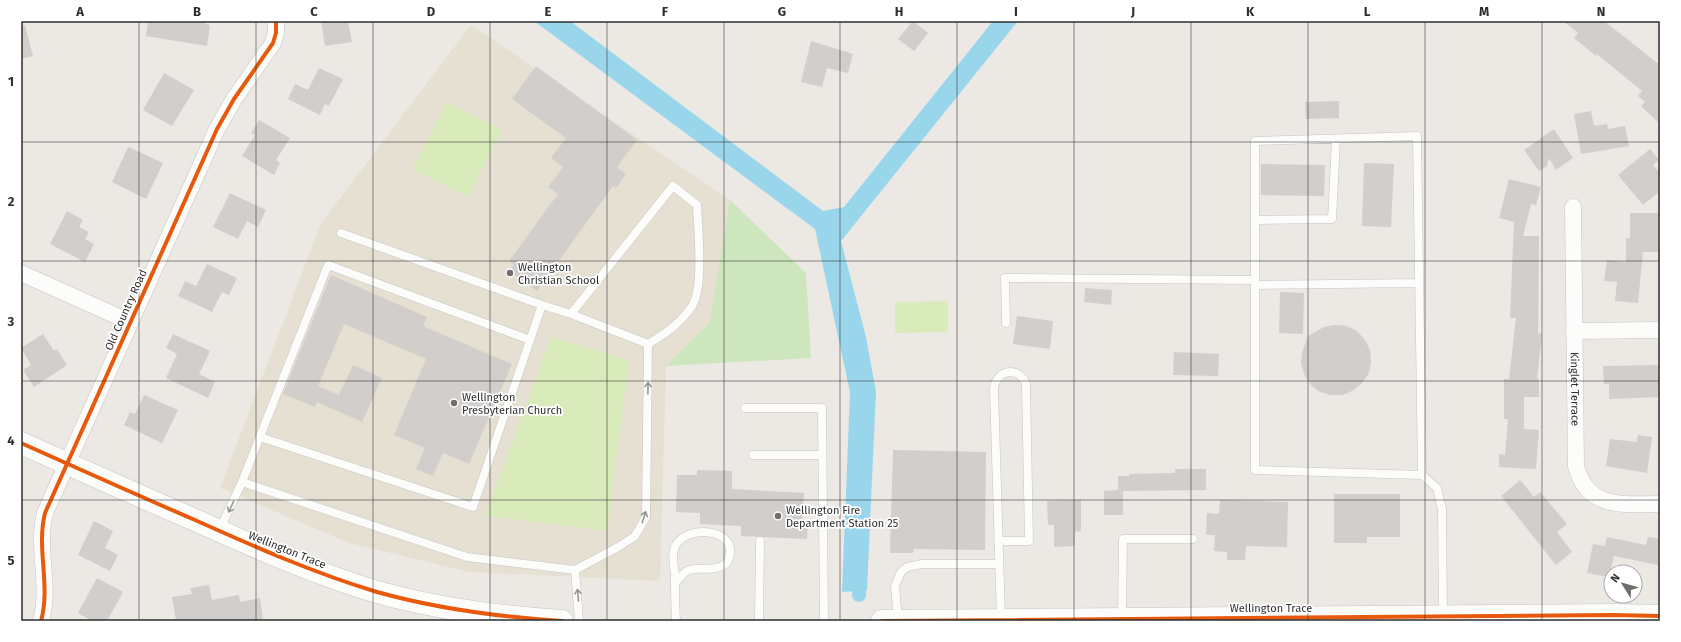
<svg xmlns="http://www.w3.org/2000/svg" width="1681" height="642" viewBox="0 0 1681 642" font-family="'Fira Sans',sans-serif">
	<rect width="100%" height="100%" fill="#ece8e4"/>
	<path fill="#e6e0d3" d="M471,25L730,200L710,322L666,366L660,581L469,572L349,543L220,488L321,223Z"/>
	<path fill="#cee6be" d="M730,200L806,273L811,358L666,366L710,322Z"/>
	<path fill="#d9eabb" d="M446,102L502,130L468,197L412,169Z
		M948,301V332L895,333V302Z
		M551,337L629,360L607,531L485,516Z"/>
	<path fill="#99d6ec" d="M534,21H570L823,211L844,207L993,21H1018L841,241L866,337L876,392L867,590L842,592L850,392L815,229Z"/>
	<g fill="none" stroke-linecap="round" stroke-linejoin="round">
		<path stroke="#99d6ec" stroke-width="14" d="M859,595V572"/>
	</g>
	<path fill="#d1cecb" d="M148,21H206L205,24L210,25L207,46L146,36Z
		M321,21H348L352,42L325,46Z
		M913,21L928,33L914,51L898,39Z
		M1563,21H1604L1660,65V124L1641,106L1645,102L1638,96L1642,91L1597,54L1596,56L1574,38L1578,33Z
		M25,25L33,56L21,59V26Z
		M811,41L853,54L848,73L827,68L822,87L801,82Z
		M536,66L637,140L617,167L626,174L616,188L613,186L537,291L509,271L514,265L509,261L558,194L548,187L563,167L551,158L566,138L512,99Z
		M319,68L343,79L329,106L325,104L320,115L288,99L295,84L308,90Z
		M164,73L194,90L172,126L143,110Z
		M1339,101V118L1306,119L1305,102Z
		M1591,111L1594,126L1607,124L1608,129L1625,126L1629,146L1581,154L1574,114Z
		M259,120L290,138L276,160L280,163L274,175L242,156L255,135L251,133Z
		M1554,129L1573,158L1556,170L1549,158L1547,166L1539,171L1524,150Z
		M128,147L163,163L146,199L112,182Z
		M1650,149L1659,160L1653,165L1660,173V191L1643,205L1618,175Z
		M1364,163L1394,164L1391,227L1362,226Z
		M1261,164L1325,165L1324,196L1261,195Z
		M1509,179L1541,187L1536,205L1531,204L1523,236H1539L1538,333L1542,334L1537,379H1539V397H1524V429L1539,430L1536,469L1499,467V454L1505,455L1508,419H1504V379H1509L1516,318H1510L1514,222L1499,218Z
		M230,193L266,210L258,227L247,221L238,239L213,227Z
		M67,211L83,220L79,227L89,232L85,239L94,244L85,262L50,244Z
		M1630,213H1659L1660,252H1643L1638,303L1615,301L1617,282L1604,281L1607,260L1626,262V238H1630Z
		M207,264L237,278L229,295L222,292L212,312L178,296L185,281L196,286Z
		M331,275L427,317L423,326L512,364L469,464L443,453L433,476L416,469L425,448L394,435L426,359L344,324L318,386L339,395L353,365L382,378L362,422L317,402L315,407L283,394Z
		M1085,288L1112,290L1111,305L1084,302Z
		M1280,292L1304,293L1303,334L1279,333Z
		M1017,316L1053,321L1050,349L1013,344Z
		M1335,325L1347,326L1357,331L1365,340L1370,350L1371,362L1369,373L1362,383L1354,390L1343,395H1331L1320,392L1311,385L1305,376L1301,364L1302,353L1308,336L1324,327Z
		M43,334L54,351L57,349L67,365L34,387L23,370L31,365L21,348Z
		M173,334L210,351L199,374L215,382L208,398L166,378L177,354L166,348Z
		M1174,352L1219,354L1218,376L1173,375Z
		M1660,365V397L1609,399V384H1604L1603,366Z
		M144,395L178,410L162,443L124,425L130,412L135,414Z
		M1638,435L1652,437L1647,473L1606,466L1610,439L1637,442Z
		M893,450L986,452L985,550L914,549L913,553H890Z
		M1175,469H1206V490L1123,491V515H1104V491L1118,490V476H1129V474L1175,473Z
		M697,470L732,471V489L804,493L802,523H808L807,539L741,536V526L700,524V513L676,512L677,475H697Z
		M1520,480L1534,497L1540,492L1567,524L1557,532L1572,552L1556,565L1501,496Z
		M1334,494H1400V537H1367V543H1334Z
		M1081,500V531L1075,532V546L1054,547V525H1048L1047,501Z
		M1220,500L1288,502L1287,547L1246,546L1245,560H1227V552L1214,551L1215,535H1206L1207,513L1219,514Z
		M94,521L113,531L105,548L118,555L110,571L78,555Z
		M1607,537L1646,545L1648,537L1660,539L1658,565L1614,556L1609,577L1587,573L1593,544L1605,546Z
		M97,578L123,592L107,621H92L78,613Z
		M209,585L212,600L239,595L240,602L260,598L263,621H176L172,597L192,594L190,588Z"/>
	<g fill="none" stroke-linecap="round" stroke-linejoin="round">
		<defs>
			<path id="lane" d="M1255,220L1332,219L1336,139
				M341,233L542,305L571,314L648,344
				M1255,285L1419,283
				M571,314L673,186L697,205C698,228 704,288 692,306C681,323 665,334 648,344
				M1006,323L1005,278L1255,280
				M745,408H822L824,621
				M260,437L473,507L542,305
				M753,455H822
				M1422,475L1417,136L1255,141V470L1422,475L1437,488L1442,509L1443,615
				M242,482L467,557L575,570L620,546L635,536L646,517L648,344
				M220,529L242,482L328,265L530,340
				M998,541H1029L1026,384C1019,365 995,370 994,389L1001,619
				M575,570L579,621
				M675,584C679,579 683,572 689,570C703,566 714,573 727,563C745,526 680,523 674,550C672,557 674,567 675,574C675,590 675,605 676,621
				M1122,618L1123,539H1193
				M898,620L895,586L901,572L907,567L922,564H999
				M759,621L760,541"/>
			<g id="street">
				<path id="s1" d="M1573,207L1576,466C1587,510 1624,504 1660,504"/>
				<path d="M21,273L130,322"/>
				<path d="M1574,331L1660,330"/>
				<path d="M41,621C51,585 36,549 45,513L217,129L234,99L273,43L276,33V21"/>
			</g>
			<path id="secondary" d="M21,443C79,469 137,495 195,520C255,547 314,573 377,592C438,609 499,617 562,621
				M882,621L1613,615L1660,616"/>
		</defs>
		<use href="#lane" stroke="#c5c4c5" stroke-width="9"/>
		<use href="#street" stroke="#c5c4c5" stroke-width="17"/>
		<use href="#secondary" stroke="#c5c4c5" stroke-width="23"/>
		<use href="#lane" stroke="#fcfcfb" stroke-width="8"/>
		<use href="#street" stroke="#fcfcfb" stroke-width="16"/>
		<use href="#secondary" stroke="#fcfcfb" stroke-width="22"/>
		<defs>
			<path id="cycleway" d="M21,443C79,469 137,495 195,520C255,547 314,573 377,592C438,609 499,617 562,621
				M41,621C51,585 36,549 45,513L217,129L234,99L273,43L276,33V21
				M882,621L1613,615L1660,616"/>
		</defs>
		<use href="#cycleway" stroke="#fff" stroke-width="6"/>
		<use href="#cycleway" stroke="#e8590c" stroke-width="4"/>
	</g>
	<defs><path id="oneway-shaft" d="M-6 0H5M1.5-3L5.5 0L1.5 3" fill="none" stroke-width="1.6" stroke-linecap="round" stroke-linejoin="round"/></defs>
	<g stroke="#959594">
		<use href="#oneway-shaft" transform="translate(648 388) rotate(-89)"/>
		<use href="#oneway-shaft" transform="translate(231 507) rotate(115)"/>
		<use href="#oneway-shaft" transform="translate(644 517) rotate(-73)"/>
		<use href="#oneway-shaft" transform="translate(578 595) rotate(-94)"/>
	</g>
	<path fill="none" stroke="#2e2e2e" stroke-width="1" stroke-opacity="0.55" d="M139,21V621M256,21V621M373,21V621M490,21V621M607,21V621M724,21V621M840,21V621M957,21V621M1074,21V621M1191,21V621M1308,21V621M1425,21V621M1542,21V621M21,142H1660M21,261H1660M21,381H1660M21,500H1660"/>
	<g fill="#706f6e" stroke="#fff" stroke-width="1.5">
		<circle cx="510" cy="273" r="4"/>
		<circle cx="454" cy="403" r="4"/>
		<circle cx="778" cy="516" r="4"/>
	</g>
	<g text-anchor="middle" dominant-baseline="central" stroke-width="3.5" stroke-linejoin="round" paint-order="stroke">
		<g font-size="11" fill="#2e2e2e" stroke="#fff" text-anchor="start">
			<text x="518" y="267">Wellington<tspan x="518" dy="13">Christian School</tspan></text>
			<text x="462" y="397">Wellington<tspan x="462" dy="13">Presbyterian Church</tspan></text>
			<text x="786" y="510">Wellington Fire<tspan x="786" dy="13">Department Station 25</tspan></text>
		</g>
		<g font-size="11" fill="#2e2e2e" stroke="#fff">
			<text transform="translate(126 310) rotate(-66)">Old Country Road</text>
			<text stroke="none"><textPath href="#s1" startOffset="182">Kinglet Terrace</textPath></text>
			<text transform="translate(287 550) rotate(22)">Wellington Trace</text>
			<text x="1271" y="608">Wellington Trace</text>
		</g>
	</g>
	<rect width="1681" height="642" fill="none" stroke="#ffffff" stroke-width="44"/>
	<g transform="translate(1623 584) rotate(307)"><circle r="19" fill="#ffffff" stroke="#ababab"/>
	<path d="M0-3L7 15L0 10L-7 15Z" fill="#706f6e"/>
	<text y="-6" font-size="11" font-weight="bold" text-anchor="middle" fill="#2e2e2e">N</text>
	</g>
	<rect x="22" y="22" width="1637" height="598" fill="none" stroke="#2e2e2e" stroke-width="1.5"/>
	<g font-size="13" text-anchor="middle" font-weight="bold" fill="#2e2e2e">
		<text x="80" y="16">A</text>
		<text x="197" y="16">B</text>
		<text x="314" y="16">C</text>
		<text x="431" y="16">D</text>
		<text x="548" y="16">E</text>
		<text x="665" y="16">F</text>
		<text x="782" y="16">G</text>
		<text x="899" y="16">H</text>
		<text x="1016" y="16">I</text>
		<text x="1133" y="16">J</text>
		<text x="1250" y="16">K</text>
		<text x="1367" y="16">L</text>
		<text x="1484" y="16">M</text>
		<text x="1601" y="16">N</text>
		<text x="11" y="86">1</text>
		<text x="11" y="206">2</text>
		<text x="11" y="326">3</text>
		<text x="11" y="445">4</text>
		<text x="11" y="565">5</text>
	</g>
</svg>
